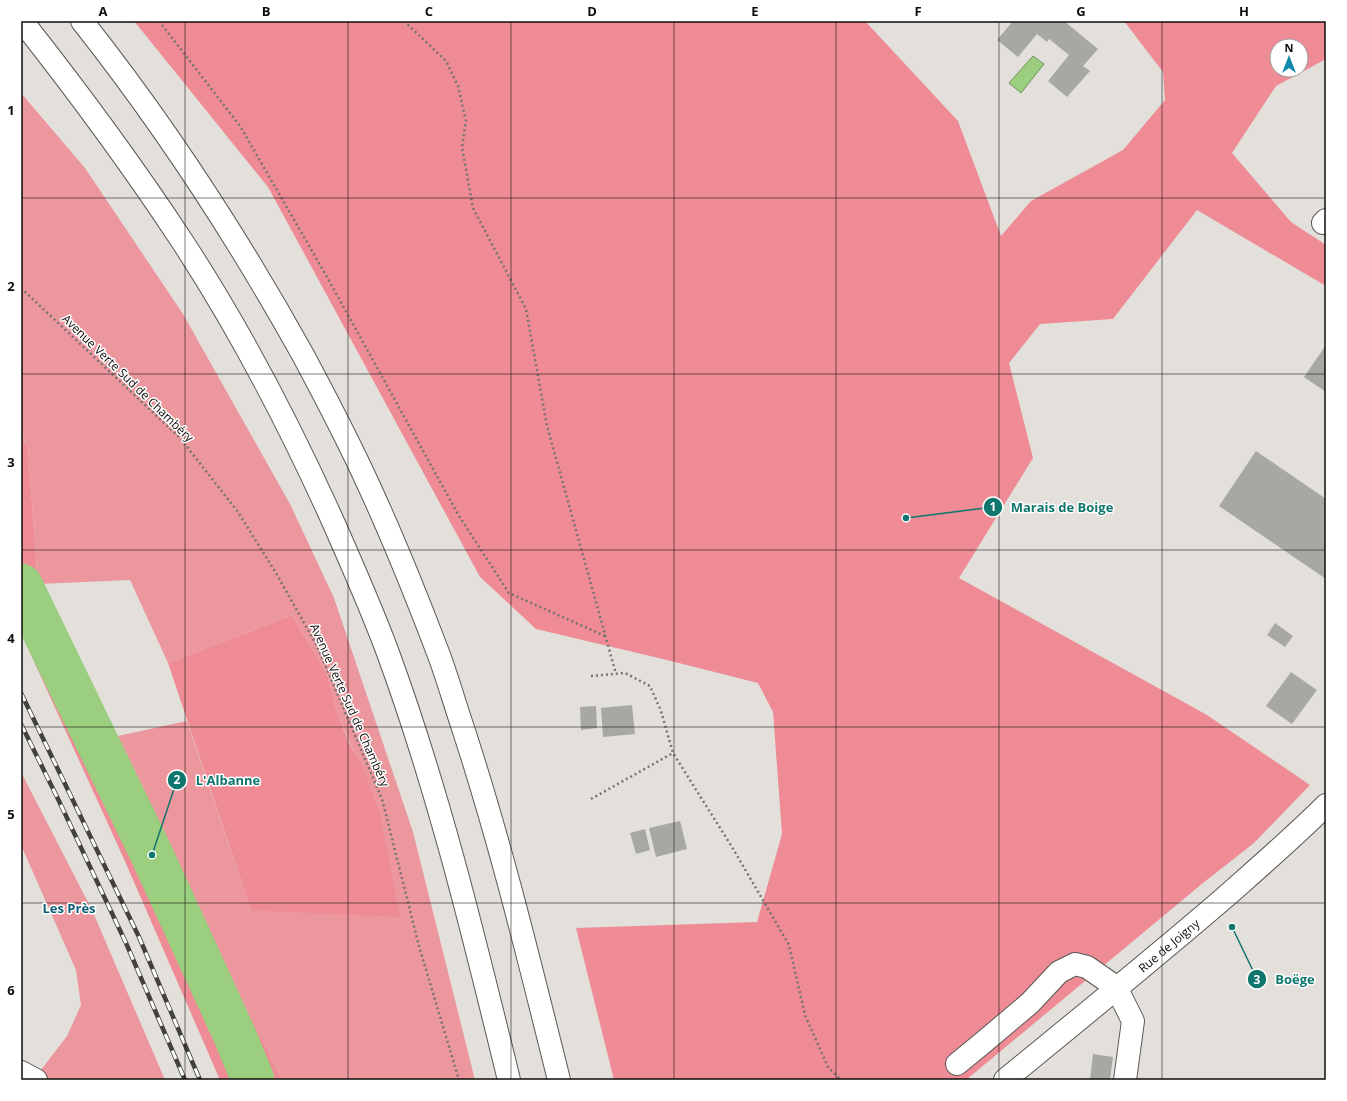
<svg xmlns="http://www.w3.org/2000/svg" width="1347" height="1101" viewBox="0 0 1347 1101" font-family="'Open Sans',sans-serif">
	<rect width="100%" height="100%" fill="#e3e0dc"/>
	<path fill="#ec969e" d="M21,93L85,168L183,314L290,504L334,598L413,832L475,1080H282L113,737L187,721L251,910L379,809L365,774L351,746L337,712L327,674L292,615L168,663L130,580L38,584L28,447L21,435Z
		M21,772L92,910L165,1080H36L41,1070L67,1036L81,1005L76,970L21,845Z"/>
	<path fill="#ee8b95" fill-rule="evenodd" d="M134,21H865L958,121L1001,236L1031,201L1123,150L1165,100L1163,72L1124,21H1326V59L1276,86L1232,153L1291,222L1326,245V286L1197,210L1113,319L1040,324L1009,363L1033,458L959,578L1207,715L1310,785L1254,843L1203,883L966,1080H614L576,928L757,922L782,834L773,712L758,683L663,659L536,629L480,577L268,187ZM1277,46H1301V70H1277Z
		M21,436L28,447L38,584L282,1080H220L124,859L21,633Z
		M292,615L327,674L337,712L349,743L364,770L379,809L400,917L251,910L168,663Z"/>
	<path fill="#9bce7e" stroke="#70945b" d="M1033,56L1044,64L1021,93L1009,83Z"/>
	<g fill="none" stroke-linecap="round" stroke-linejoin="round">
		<path stroke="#9bce7e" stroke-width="43" d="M21,585L152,855L235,1036L253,1080"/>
	</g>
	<path fill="#a8a8a3" d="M1013,21H1064L1098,49L1083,66L1090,71L1067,97L1048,81L1069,55L1049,39L1047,42L1037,34L1018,57L997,40Z
		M1326,345V392L1304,377Z
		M1256,451L1326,499V579L1219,506Z
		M1275,623L1293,636L1285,647L1267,635Z
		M1291,672L1317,690L1292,724L1266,706Z
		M632,705L635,734L603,737L601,708Z
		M596,706L597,728L581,730L580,707Z
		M680,821L687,849L656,857L649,828Z
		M645,829L650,850L636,854L630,833Z
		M1093,1054L1113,1057L1110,1080H1090Z"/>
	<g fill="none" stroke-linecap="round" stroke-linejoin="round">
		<defs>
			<path id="minor" d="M1323,223L1326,220
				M957,1064L985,1041L1030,1003L1059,972L1075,964L1087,967L1116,987
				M21,1072L36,1080"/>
			<path id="tertiary" d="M1116,987L1133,1021L1125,1080"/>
			<g id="secondary">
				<path id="s1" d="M1005,1080C1078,1020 1151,961 1223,899C1258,868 1293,838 1326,805"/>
			</g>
			<path id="motorway" d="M22,21C78,92 132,165 182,241C239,328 288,422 331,517C351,562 371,607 388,653C439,792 474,937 509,1080
				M82,21C165,126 238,238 303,355C326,398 349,442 369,486C394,540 416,595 437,650C446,673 453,698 461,722C500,840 529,960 559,1080"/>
		</defs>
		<use href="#minor" stroke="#5a5754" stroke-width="24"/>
		<use href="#tertiary" stroke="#5a5754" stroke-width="24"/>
		<use href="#secondary" stroke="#5a5754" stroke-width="24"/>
		<use href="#motorway" stroke="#5a5754" stroke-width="24"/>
		<path stroke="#767471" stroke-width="2.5" stroke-dasharray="2 3" stroke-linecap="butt" d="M159,21L240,126L327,277L459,516L509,593L605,636
			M404,21L446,61L458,86L466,121L462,147L473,208L526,309L547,426L616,674
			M21,288L180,438L238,512L276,573L317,646L382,799L419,946L459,1080
			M591,676L625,673L650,686L661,711L673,753L732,847L789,945L805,1015L828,1067L841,1080
			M591,799L673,753"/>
		<use href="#minor" stroke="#fff" stroke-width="22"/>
		<use href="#tertiary" stroke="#fff" stroke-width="22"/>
		<use href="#secondary" stroke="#fff" stroke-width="22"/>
		<use href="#motorway" stroke="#fff" stroke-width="22"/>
		<defs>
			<path id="rail" d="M21,693L139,937L200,1080
				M21,724L59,801L126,943L185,1080"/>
		</defs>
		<use href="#rail" stroke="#42413e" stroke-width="4.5"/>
		<use href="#rail" stroke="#fff" stroke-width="3" stroke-dasharray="9" stroke-linecap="butt"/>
	</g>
	<path fill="none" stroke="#0d0c0a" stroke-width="1" stroke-opacity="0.55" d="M185,21V1080M348,21V1080M511,21V1080M674,21V1080M836,21V1080M999,21V1080M1162,21V1080M21,198H1326M21,374H1326M21,550H1326M21,727H1326M21,903H1326"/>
	<g text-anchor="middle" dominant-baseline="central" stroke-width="3" stroke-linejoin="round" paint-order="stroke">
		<g font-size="12" fill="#0d0c0a" stroke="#fff">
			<text transform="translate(128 378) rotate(44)">Avenue Verte Sud de Chambéry</text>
			<text transform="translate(350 705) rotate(66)">Avenue Verte Sud de Chambéry</text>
			<text stroke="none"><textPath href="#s1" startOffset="212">Rue de Joigny</textPath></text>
		</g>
		<g font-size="13" font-weight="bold" fill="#0e5c75" stroke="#fff">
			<text x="69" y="908">Les Près</text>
		</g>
	</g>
	<path fill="none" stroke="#0f766e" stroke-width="1.5" d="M906 518L993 507M152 855L177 780M1232 927L1257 979"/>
	<g fill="#0f766e" stroke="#fff" stroke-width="1.5">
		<circle cx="906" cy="518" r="4"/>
		<circle cx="152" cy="855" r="4"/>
		<circle cx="1232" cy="927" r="4"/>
		<circle cx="993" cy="507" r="10"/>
		<circle cx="177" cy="780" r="10"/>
		<circle cx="1257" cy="979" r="10"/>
	</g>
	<g font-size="12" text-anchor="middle" font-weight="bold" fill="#fff">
		<text x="993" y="511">1</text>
		<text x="177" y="784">2</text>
		<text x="1257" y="984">3</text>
	</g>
	<g font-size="13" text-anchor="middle" font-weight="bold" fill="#0f766e" stroke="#fff" stroke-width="3" stroke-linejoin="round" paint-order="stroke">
		<text x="1062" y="512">Marais de Boige</text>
		<text x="228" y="785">L'Albanne</text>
		<text x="1295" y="984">Boëge</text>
	</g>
	<rect width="1347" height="1101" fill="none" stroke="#ffffff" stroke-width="44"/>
	<g transform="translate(1289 58)"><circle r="19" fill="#ffffff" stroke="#9e9e9d"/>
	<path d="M0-3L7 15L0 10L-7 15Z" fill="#1188ac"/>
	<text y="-6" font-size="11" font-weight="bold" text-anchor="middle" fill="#0d0c0a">N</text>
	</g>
	<rect x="22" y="22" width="1303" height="1057" fill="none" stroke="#0d0c0a" stroke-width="1.5"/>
	<g font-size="13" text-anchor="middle" font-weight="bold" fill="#0d0c0a">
		<text x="103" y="16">A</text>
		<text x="266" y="16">B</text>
		<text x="429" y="16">C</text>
		<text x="592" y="16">D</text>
		<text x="755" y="16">E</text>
		<text x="918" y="16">F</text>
		<text x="1081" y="16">G</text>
		<text x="1244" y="16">H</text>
		<text x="11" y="115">1</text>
		<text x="11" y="291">2</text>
		<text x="11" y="467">3</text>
		<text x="11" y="643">4</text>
		<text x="11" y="819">5</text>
		<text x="11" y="995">6</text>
	</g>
</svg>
